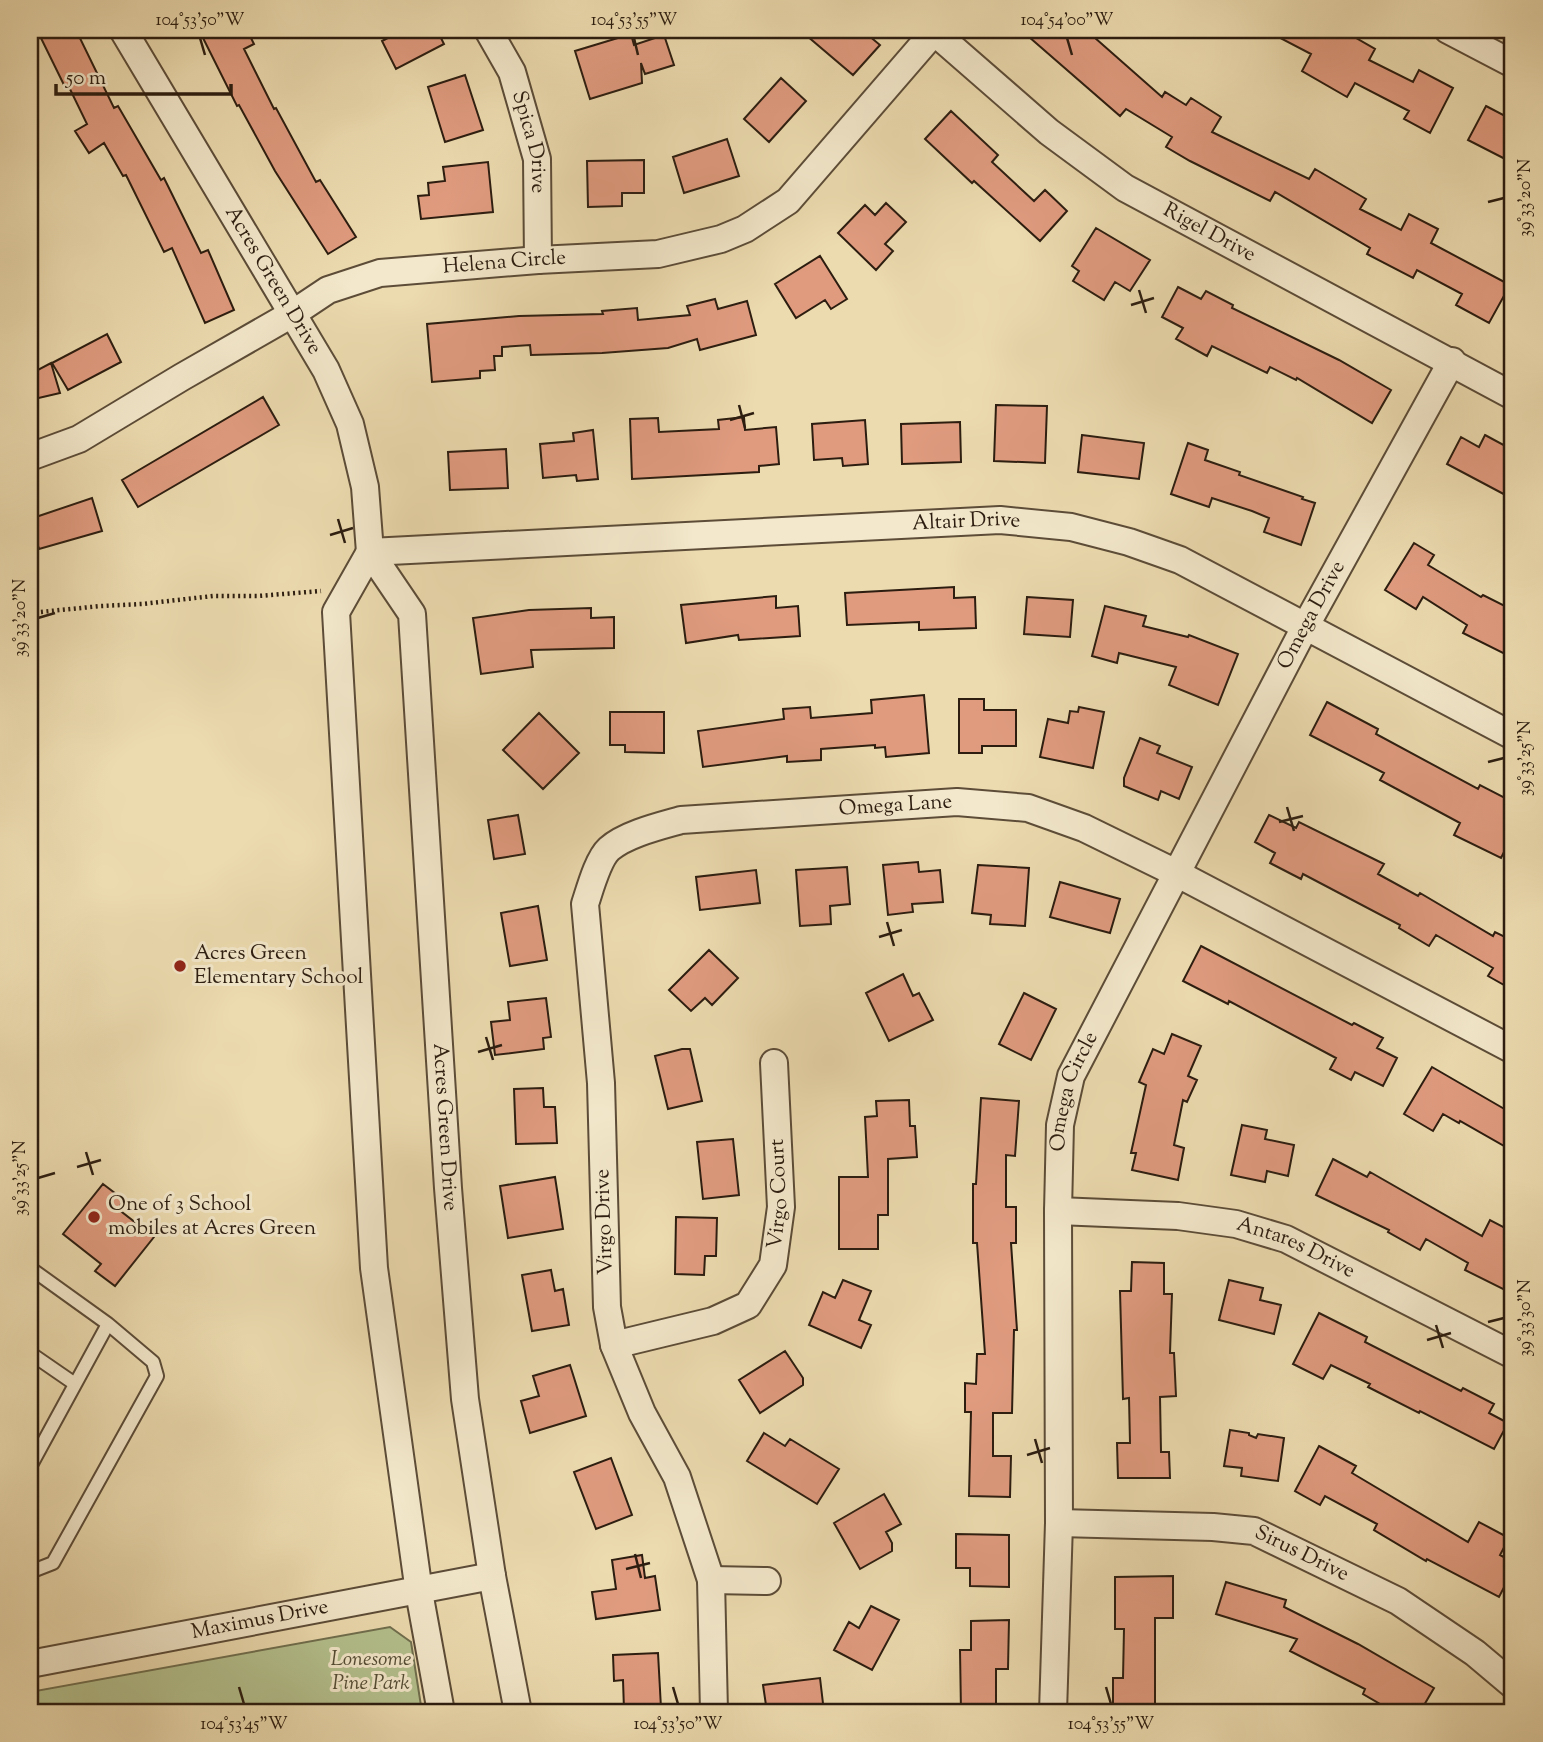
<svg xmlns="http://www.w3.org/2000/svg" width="1543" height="1742" viewBox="0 0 1543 1742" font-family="'Sorts Mill Goudy',serif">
	<rect width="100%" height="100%" fill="#ecdbaf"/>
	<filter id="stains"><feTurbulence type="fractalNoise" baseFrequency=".00286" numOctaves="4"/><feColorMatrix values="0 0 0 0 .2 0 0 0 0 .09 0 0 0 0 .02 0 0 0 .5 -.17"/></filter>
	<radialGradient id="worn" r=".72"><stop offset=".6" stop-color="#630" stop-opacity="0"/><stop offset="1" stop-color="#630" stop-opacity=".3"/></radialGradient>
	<path fill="#b4c18e" stroke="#706f4f" stroke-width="2" d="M390,1627L411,1642L422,1712H30V1692Z"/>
	<path fill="#e09b7f" stroke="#2c1d10" stroke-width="2" d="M37,30H76L114,108L118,106L161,180L164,178L201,253L208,250L234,310L205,323L172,248L164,252L126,175L123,176L104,143L89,153L75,131L87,124L68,85L65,87Z
		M199,30H247L254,44L244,49L274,109L276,108L316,182L320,180L356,237L328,254L275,171L239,105L237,106Z
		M403,30H437L444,44L396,69L382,41Z
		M800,30H862L880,45L853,75Z
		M1021,30H1086L1162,97L1165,92L1186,105L1191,98L1221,117L1212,132L1309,179L1315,169L1366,199L1360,209L1401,230L1409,214L1438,229L1431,243L1510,285L1489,323L1456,305L1462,294L1417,270L1413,278L1367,254L1370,248L1275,192L1270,201L1190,161L1166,147L1172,137L1126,109L1120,116Z
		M1265,30H1342L1375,49L1369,60L1413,82L1419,70L1453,88L1430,133L1404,119L1409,111L1355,83L1347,97L1302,71L1311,54Z
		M631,34L634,45L664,35L674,65L645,74L641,63L642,83L590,99L575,51Z
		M465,75L483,130L445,142L428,87Z
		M781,78L806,101L769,142L744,119Z
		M1486,106L1513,120V163L1468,140Z
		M951,111L998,155L992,162L1034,201L1045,190L1067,211L1040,241L974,181L972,183L925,139Z
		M727,139L739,176L684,193L673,157Z
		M644,160V193H622V206L588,207L587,161Z
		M488,162L493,212L421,219L418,196L429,195L428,183L445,181L443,167Z
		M886,203L906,222L885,244L893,251L876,270L838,233L865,205L875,215Z
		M1096,228L1150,260L1130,291L1115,282L1104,300L1073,281L1079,271L1072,266Z
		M820,256L847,299L831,309L825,300L796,318L775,284Z
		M1178,287L1201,299L1206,291L1233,305L1232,308L1339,360L1391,390L1372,423L1297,378L1296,380L1270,367L1267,373L1212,346L1207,356L1176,339L1183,328L1162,317Z
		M715,299L718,309L747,301L756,335L700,350L697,339L668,348L602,353L531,355L530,345L502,347V356H494L495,370L480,371V378L432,382L427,324L519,316L603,314L602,311L637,308L638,320L690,315L687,306Z
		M107,334L121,362L68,390L52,363Z
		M51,363L60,393L30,400V374Z
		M263,397L279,425L138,507L122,480Z
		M996,405L1047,406L1045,463L994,461Z
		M744,417L745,430L776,427L779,464L759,466V472L632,479L630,419L658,418L659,432L719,429L718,420Z
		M865,420L868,464L843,466L842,458L814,460L812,424Z
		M960,422L961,462L902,464L901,424Z
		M593,430L598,479L577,481L576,475L543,478L540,444L574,441L573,433Z
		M1082,435L1144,443L1139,479L1078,472Z
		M1485,435L1513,450V499L1447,464L1461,437L1479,447Z
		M1188,443L1208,450L1205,460L1240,472L1239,475L1303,497L1302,499L1315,503L1301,545L1264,532L1269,518L1252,511L1212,498L1209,507L1171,494Z
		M506,449L508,488L450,490L448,452Z
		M92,498L102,531L39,549L30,519Z
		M1414,543L1434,555L1428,565L1481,597L1483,595L1513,610V643L1507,655L1463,633L1467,625L1423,597L1416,609L1385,590Z
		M954,587V598L975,597L976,628L919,630V622L847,625L845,593Z
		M776,596V608L798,606L800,636L739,640L738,635L686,643L681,605Z
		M1027,597L1073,600L1070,637L1024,634Z
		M1105,606L1146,616L1143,626L1188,637L1189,635L1238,654L1218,705L1169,685L1176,667L1119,653L1117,663L1092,656Z
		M591,608V618L614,617V648L531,650L533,667L481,674L473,618L529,610Z
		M924,695L929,753L886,757L885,747L875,748V745L821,749V760L787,762V756L703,767L698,731L784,719L783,709L810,707L811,718L872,713L871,700Z
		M959,699H984V710H1016V746H982V753H959Z
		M1327,702L1378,729L1376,734L1478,789L1480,785L1513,802V834L1501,858L1454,835L1460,823L1380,780L1384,773L1310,735Z
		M1079,707L1104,712L1093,768L1040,757L1048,719L1068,723L1070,711L1078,712Z
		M610,712H664V753L625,752V745H610Z
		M539,713L579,753L543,789L503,750Z
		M1140,738L1160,746L1157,753L1192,767L1179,799L1161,791L1158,800L1124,786V778Z
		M518,815L525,854L494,859L488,820Z
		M1269,815L1296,828L1299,822L1384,864L1378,874L1418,896L1420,893L1493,936L1495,932L1509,939L1513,931V990L1488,976L1493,968L1436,935L1429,946L1399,928L1400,925L1303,874L1301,879L1270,863L1275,853L1255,842Z
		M918,862L919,872L940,870L943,902L912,904L913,912L888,915L883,865Z
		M978,865L1029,868L1025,926L990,924L991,915L972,913Z
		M847,867L850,904L830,906L831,924L800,926L796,870Z
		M756,870L760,903L700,910L696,877Z
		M1060,882L1120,899L1110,933L1050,917Z
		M538,906L547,960L510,966L501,913Z
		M1201,946L1352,1025L1354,1023L1383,1038L1377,1048L1397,1058L1383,1086L1355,1072L1351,1080L1330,1069L1336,1058L1229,1001L1228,1004L1183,981Z
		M709,950L738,978L712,1005L705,998L691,1011L669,990Z
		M903,974L913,996L919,993L933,1020L889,1041L866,993Z
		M1024,993L1056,1009L1031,1060L999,1044Z
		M546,998L551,1037L543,1038L544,1049L495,1055L491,1022L510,1020L508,1002Z
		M1172,1034L1201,1046L1188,1076L1197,1080L1187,1102L1183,1100L1174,1145L1184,1148L1178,1180L1132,1170L1136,1153H1131L1146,1085L1139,1082L1153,1049L1164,1054Z
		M682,1049H690L702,1101L668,1109L655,1056Z
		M1432,1067L1513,1114V1151L1460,1121L1459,1123L1443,1114L1433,1131L1404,1114Z
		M543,1088L544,1107H555L557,1143L516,1144L514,1089Z
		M981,1098L1019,1101L1015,1156L1006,1155V1207H1016V1243H1011L1017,1330H1014L1012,1413H993V1456H1011L1010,1497L969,1496L971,1412H965V1383L976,1384L977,1354H985L977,1243H973V1184H976Z
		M909,1100L910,1126H915L917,1157L888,1159V1215H878V1249H839V1177H868L865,1117L877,1116L876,1101Z
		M1242,1125L1267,1130L1265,1139L1294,1145L1288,1176L1267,1171L1265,1182L1231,1175Z
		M733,1139L739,1195L703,1199L697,1142Z
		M1333,1159L1367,1177L1370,1172L1482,1236L1490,1220L1513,1232V1294L1465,1270L1468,1263L1426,1239L1420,1250L1388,1232L1389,1230L1316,1195Z
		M555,1177L563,1229L508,1238L500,1186Z
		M103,1184L124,1200L118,1209L154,1237L115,1286L95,1271L101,1264L63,1234Z
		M676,1217L717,1218L716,1256H705L704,1275L675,1274Z
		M1132,1262L1164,1263V1294H1172L1170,1353H1174L1176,1396L1160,1397L1161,1452H1169L1170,1478H1118L1117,1443H1130L1129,1398L1123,1399L1120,1291H1131Z
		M551,1270L555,1291L563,1289L569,1325L532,1331L522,1275Z
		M843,1280L871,1291L859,1320L871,1325L861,1348L809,1325L823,1292L835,1298Z
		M1229,1280L1263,1288L1260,1300L1281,1305L1274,1334L1219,1320Z
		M1319,1313L1367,1337L1365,1342L1461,1391L1463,1388L1494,1404L1489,1413L1508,1423L1494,1449L1420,1411L1419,1413L1368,1387L1370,1384L1331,1365L1323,1379L1293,1364Z
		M785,1351L803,1378V1385L760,1413L739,1380Z
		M570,1365L586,1416L530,1433L521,1401L539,1396L533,1376Z
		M1230,1430L1249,1433V1435L1256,1438L1258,1434L1284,1438L1278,1481L1241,1476L1242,1468L1224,1466Z
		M764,1433L785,1446L790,1439L839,1469L817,1504L747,1461Z
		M1319,1446L1356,1466L1352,1473L1468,1542L1479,1522L1509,1538L1500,1555L1513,1562V1570L1499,1597L1427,1559L1426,1561L1374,1530L1377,1524L1325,1496L1320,1505L1295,1491Z
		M611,1458L632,1515L596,1529L574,1472Z
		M884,1494L901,1524L886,1532L892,1543V1551L860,1569L834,1523Z
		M956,1534L1009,1535V1587L970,1586V1568H956Z
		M642,1555L645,1578L655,1576L660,1610L596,1619L592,1592L616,1589L612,1560Z
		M1173,1576V1618H1155V1707H1113V1678H1123L1124,1629H1115V1577Z
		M1226,1582L1286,1600L1284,1607L1358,1644L1434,1688L1420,1712H1394L1363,1694L1365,1689L1290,1651L1297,1639L1216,1614Z
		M871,1606L899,1620L872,1670L834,1650L849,1622L859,1628Z
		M1009,1620L1008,1669H996V1712H961L960,1650H971V1621Z
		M658,1653L661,1708L624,1710L623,1680L614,1681L613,1655Z
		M820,1678L824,1712H767L763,1685Z"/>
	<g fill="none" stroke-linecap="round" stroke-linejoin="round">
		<defs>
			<path id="service" d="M30,1268L108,1324L153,1362L157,1376L53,1563L30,1572
				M30,1353L75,1384
				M30,1467L108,1324"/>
			<g id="minor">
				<path id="s1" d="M123,30L326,370L350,424L365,487L370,552L412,614L448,1188L465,1399L492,1576L518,1712"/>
				<path id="s2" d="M488,30L512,72L537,159L538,260"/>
				<path id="s3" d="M932,30L1049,132L1125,188L1513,396"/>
				<path d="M1448,30L1513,64"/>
				<path id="s4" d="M30,457L79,439L182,377L292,314L328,290L380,273L538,260L658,254L721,239L745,229L788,201L934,32"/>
				<path id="s5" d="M370,552L1000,520L1071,527L1129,542L1180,560L1513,736"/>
				<path d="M370,552L336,612L374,1268L419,1592L441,1712"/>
				<path id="s6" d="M1058,1211L1178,1216L1236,1224L1286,1239L1513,1355"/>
				<path id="s7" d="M614,1345L713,1321L748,1305L773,1265L781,1207L774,1063"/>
				<path id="s8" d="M1059,1523L1213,1527L1254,1531L1398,1601L1475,1653L1513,1685"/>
				<path d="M711,1580L767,1581"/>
				<path id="s9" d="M30,1664L492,1576"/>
				<path id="s10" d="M714,1712L711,1580L677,1477L642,1413L614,1345L607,1307L601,1083L585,904C590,889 598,859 609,849C626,834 660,826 681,820L957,802L1028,808L1084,828L1176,873L1513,1050"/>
				<path id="s11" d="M1053,1712L1059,1523L1058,1211L1060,1125L1071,1076L1305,627L1452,361"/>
			</g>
		</defs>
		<use href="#service" stroke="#5c4c38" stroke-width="16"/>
		<use href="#minor" stroke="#5c4c38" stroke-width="30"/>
		<path stroke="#2c1d10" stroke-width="4.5" stroke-dasharray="2 3.5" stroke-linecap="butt" d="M30,613L101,606L142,604L213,596H258L321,591"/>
		<use href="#service" stroke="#f3e8cb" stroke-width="12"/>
		<use href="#minor" stroke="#f3e8cb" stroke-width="26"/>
	</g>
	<path fill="none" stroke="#2c1d10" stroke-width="2.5" d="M200,38L205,55M634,38L638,55M1067,38L1072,55M1488,202L1504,198M1139,290L1146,313M1131,305L1154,298M739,405L745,428M730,420L754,413M338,519L345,543M330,535L353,528M38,618L55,613M1488,762L1504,758M1287,807L1294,831M1279,822L1303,816M887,922L894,946M879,937L902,930M486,1037L493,1060M478,1052L502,1045M86,1152L93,1175M77,1167L101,1160M38,1178L55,1173M1488,1322L1504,1318M1436,1325L1443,1348M1427,1340L1451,1333M1035,1439L1042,1463M1027,1455L1050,1448M635,1554L641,1578M626,1569L650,1563M239,1687L244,1704M673,1687L678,1704M1106,1687L1111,1704"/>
	<g fill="#8f2418" stroke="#f3e8cb" stroke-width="2.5">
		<circle cx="180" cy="966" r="7"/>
		<circle cx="94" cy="1217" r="7"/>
	</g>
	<g text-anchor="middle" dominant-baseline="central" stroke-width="6" stroke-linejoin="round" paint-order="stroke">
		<g font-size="21" fill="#2c1d10" stroke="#f3e8cb">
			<text stroke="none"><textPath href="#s2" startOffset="121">Spica Drive</textPath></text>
			<text stroke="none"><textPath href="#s3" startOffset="345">Rigel Drive</textPath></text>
			<text stroke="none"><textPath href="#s4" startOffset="522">Helena Circle</textPath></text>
			<text stroke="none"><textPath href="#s1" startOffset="292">Acres Green Drive</textPath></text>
			<text stroke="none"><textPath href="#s5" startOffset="597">Altair Drive</textPath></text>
			<text stroke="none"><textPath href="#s11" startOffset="1157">Omega Drive</textPath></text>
			<text stroke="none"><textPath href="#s10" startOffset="1183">Omega Lane</textPath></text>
			<text stroke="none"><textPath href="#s11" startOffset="623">Omega Circle</textPath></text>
			<text stroke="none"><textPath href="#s1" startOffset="1174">Acres Green Drive</textPath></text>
			<text stroke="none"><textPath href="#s7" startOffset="259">Virgo Court</textPath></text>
			<text transform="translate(605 1222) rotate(-92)">Virgo Drive</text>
			<text stroke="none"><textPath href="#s6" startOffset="243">Antares Drive</textPath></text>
			<text stroke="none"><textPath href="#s8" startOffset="248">Sirus Drive</textPath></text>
			<text stroke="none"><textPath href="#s9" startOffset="234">Maximus Drive</textPath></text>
		</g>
		<g font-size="21" fill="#2c1d10" stroke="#f3e8cb" text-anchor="start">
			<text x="194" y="954">Acres Green<tspan x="194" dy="24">Elementary School</tspan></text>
			<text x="108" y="1205">One of 3 School<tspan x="108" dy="24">mobiles at Acres Green</tspan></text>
		</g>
		<g font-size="21" font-style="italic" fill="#554e36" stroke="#f3e8cb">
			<text x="371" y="1660">Lonesome<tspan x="371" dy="24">Pine Park</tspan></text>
		</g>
	</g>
	<rect width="1543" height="1742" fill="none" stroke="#ecdbaf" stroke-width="77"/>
	<path d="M56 84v10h175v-10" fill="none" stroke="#2c1d10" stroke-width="3.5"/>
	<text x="66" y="84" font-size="21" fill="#2c1d10" stroke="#f3e8cb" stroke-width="5" paint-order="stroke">50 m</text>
	<rect x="38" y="38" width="1466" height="1666" fill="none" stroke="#2c1d10" stroke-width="2.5"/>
	<g font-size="18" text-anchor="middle" fill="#2c1d10">
		<text x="200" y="25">104°53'50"W</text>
		<text x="634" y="25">104°53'55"W</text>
		<text x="1067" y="25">104°54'00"W</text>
		<text transform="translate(1524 198) rotate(-90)" y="6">39°33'20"N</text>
		<text transform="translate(19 618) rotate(-90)" y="6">39°33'20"N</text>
		<text transform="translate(1524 758) rotate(-90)" y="6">39°33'25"N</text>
		<text transform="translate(19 1178) rotate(-90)" y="6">39°33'25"N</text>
		<text transform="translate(1524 1318) rotate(-90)" y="6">39°33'30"N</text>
		<text x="244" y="1729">104°53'45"W</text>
		<text x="678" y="1729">104°53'50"W</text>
		<text x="1111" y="1729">104°53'55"W</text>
	</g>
	<rect width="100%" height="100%" filter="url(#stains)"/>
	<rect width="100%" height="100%" fill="url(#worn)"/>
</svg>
